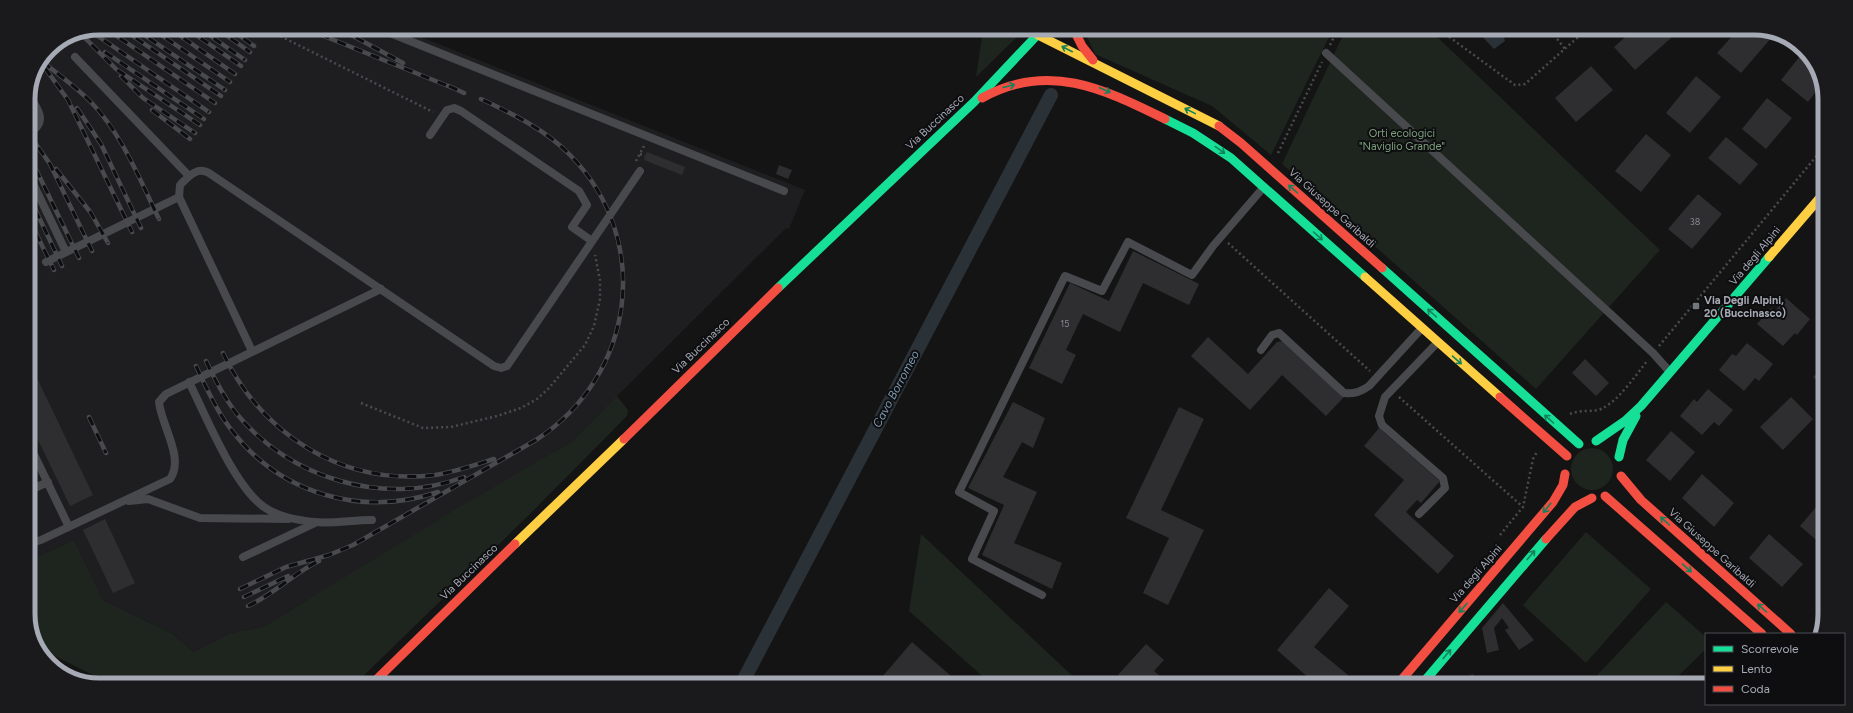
<svg xmlns="http://www.w3.org/2000/svg" width="1853" height="713" viewBox="0 0 1853 713" font-family="Figtree,sans-serif">
	<rect width="100%" height="100%" fill="#141414"/>
	<path fill="#1e1e20" d="M99,28L401,29L805,190L789,229L786,228L571,442L263,627L230,633L193,652L173,634L103,600L74,540L28,561V95L49,49L72,33Z"/>
	<path fill="#1e241e" d="M983,30H1024L976,77Z
		M1084,30L1332,31L1271,155L1212,106L1095,54Z
		M1345,31H1431L1660,250L1536,389L1282,164Z
		M617,396L628,410L627,416L530,514L357,682L105,681L39,648L28,619V561L74,540L103,600L173,634L193,652L230,633L263,627L461,506L571,442Z
		M1571 469a21 21 0 1 1 42 0a21 21 0 1 1-42 0Z
		M1586,532L1651,589L1586,663L1523,605Z
		M921,534L1080,683H990L909,611Z
		M1666,602L1706,637V649L1669,685H1588Z"/>
	<path fill="#2a3137" d="M1477,31H1502L1505,41L1494,49Z"/>
	<g fill="none" stroke-linecap="round" stroke-linejoin="round">
		<path stroke="#2a3137" stroke-width="14" d="M742,683L1051,95"/>
	</g>
	<path fill="#2e2e30" d="M1631,32H1666L1671,38L1635,70L1614,47Z
		M1736,32H1765L1772,37L1741,73L1717,53Z
		M1804,51L1810,56L1821,85L1808,102L1781,80Z
		M1591,66L1613,90L1576,122L1555,98Z
		M1696,76L1721,97L1690,133L1666,113Z
		M1767,98L1792,118L1766,149L1742,129Z
		M1646,134L1671,155L1641,192L1615,171Z
		M1726,137L1758,164L1740,185L1708,158Z
		M647,152L685,167L682,175L644,160Z
		M779,165L792,170L788,179L776,174Z
		M1698,194L1722,214L1692,249L1668,229Z
		M1133,251L1199,284L1189,305L1143,283L1120,332L1083,314L1066,350L1076,355L1062,384L1029,368L1070,283L1109,301Z
		M1786,298L1810,319L1797,335L1795,333L1783,346L1757,324L1771,308L1775,311Z
		M1208,337L1248,374L1277,342L1283,341L1344,397L1326,416L1282,375L1250,410L1191,356Z
		M1747,343L1773,364L1759,381L1755,378L1744,391L1719,370L1732,354L1736,356Z
		M28,359L93,495L70,506L28,419Z
		M1585,359L1609,383L1596,396L1572,373Z
		M1823,367V386L1813,377Z
		M1708,389L1733,410L1719,426L1714,422L1702,435L1680,416L1694,399L1697,402Z
		M1791,397L1813,419L1783,450L1760,427Z
		M1013,402L1045,418L1033,448L1022,442L1003,477L1037,492L1014,543L1062,563L1052,589L982,555L1004,505L968,488Z
		M1179,407L1204,419L1161,510L1204,530L1168,605L1143,593L1169,538L1126,518Z
		M1379,428L1440,481L1421,503L1417,500L1406,512L1454,556L1438,574L1374,515L1404,480L1364,446Z
		M1671,431L1695,452L1670,481L1646,460Z
		M1702,474L1734,503L1714,527L1682,498Z
		M1822,500V545L1800,526Z
		M105,519L135,583L113,593L83,530Z
		M1769,534L1803,564L1782,587L1749,558Z
		M1329,588L1349,606L1314,647L1348,675L1341,684H1306L1310,679L1277,650Z
		M1503,603L1534,640L1519,650L1505,630L1509,628L1502,618L1494,628L1499,650L1487,653L1482,628Z
		M912,642L959,683H915L913,681L911,683H890L882,677Z
		M1146,644L1164,660L1154,671L1169,684H1128L1118,675Z
		M1473,674L1477,684H1457L1455,681Z"/>
	<g fill="none" stroke-linecap="round" stroke-linejoin="round">
		<path stroke="#4a4b4f" stroke-width="2.5" stroke-dasharray="2 3" stroke-linecap="butt" d="M1441,31L1515,85L1525,84L1585,31
			M1551,31L1565,49
			M276,34L433,112
			M1330,45L1337,31
			M1278,153L1322,62
			M640,154L645,156
			M636,161L644,146
			M1228,243L1370,371
			M1659,346L1824,147
			M1399,397L1523,507
			M361,403L423,428L451,427L497,416L521,408L537,399L549,388L585,345L594,326L600,299V280L595,255
			M1570,414C1581,409 1594,413 1603,408C1619,400 1636,375 1647,361
			M1500,535L1523,507L1533,459L1537,452
			M1376,684L1381,678"/>
		<path stroke="#48494d" stroke-width="8" d="M380,29L784,191
			M1326,53L1653,353L1669,371
			M75,57L189,176
			M28,133C49,123 38,108 28,95
			M430,135L447,110L454,108L461,111L579,191L587,205L572,227L592,241
			M28,173L66,252
			M46,262L179,197
			M1261,350L1272,335L1279,333L1344,393C1355,394 1360,392 1369,386L1421,329
			M252,351L179,197L180,185C188,177 197,166 209,173L494,366L501,368L507,366L640,171
			M189,382C206,416 234,486 264,507C278,517 297,520 314,522C332,524 353,520 372,520
			M28,442L69,527
			M28,491L48,482
			M129,501L148,499L200,518L288,519
			M1419,514L1445,488L1443,478L1382,425L1379,416L1385,397L1437,343
			M28,544L41,540L170,479C185,458 161,425 159,402L166,394L381,289
			M243,557L315,523
			M1042,595L972,559L994,511L959,492L1065,276L1102,291L1128,242L1192,275L1213,246L1263,188"/>
		<path stroke="#16e098" stroke-width="9" d="M1165,119L1193,133L1231,158L1365,277
			M1382,268L1579,444
			M778,288L974,102L1042,30
			M1596,441L1625,421L1641,406L1769,257
			M1619,457L1623,440L1636,416
			M1422,684L1546,539"/>
		<path stroke="#ffcf43" stroke-width="9" d="M1038,35L1219,126
			M1769,257L1824,193
			M1365,277L1500,397
			M515,544L624,439"/>
		<path stroke="#f24e42" stroke-width="9" d="M1074,30L1082,46L1093,60
			M982,98C1048,61 1104,89 1165,119
			M1219,126L1241,143L1382,268
			M1500,397L1567,456
			M624,439L778,288
			M1621,476L1641,500L1791,634
			M1605,496L1762,634
			M1546,539L1575,507L1592,498
			M59,669L84,681
			M374,682L515,544
			M1398,684L1553,502L1563,485L1565,474"/>
		<defs>
			<path id="rail" d="M105,28L215,103
				M121,28L221,96
				M134,28L225,90
				M151,28L230,82
				M169,28L235,74
				M186,28L241,66
				M199,28L245,60
				M216,28L250,52
				M229,28L254,46
				M304,28L453,88
				M340,29L403,63
				M89,30L209,112
				M79,32L116,69L200,125
				M105,52L204,119
				M43,62C59,75 76,87 90,101C122,134 139,178 159,219
				M45,68L68,100L132,232
				M121,76L143,98L195,133
				M449,86L464,93
				M77,108L101,144L141,228
				M152,110L190,139
				M28,133L50,164L92,251
				M28,153L79,258
				M56,169L91,213L108,243
				M28,194L62,266
				M28,217L54,270
				M223,353C262,435 342,486 435,475C455,472 475,465 494,459
				M206,361C215,380 224,397 236,413C290,479 384,507 464,477
				M196,366C207,389 217,412 233,432C282,495 363,517 438,492
				M89,417L106,453
				M240,589L286,567L329,555L353,545L536,440C635,376 654,240 570,155C546,130 513,114 481,99
				M244,597L288,576
				M248,606C274,594 294,573 319,561"/>
		</defs>
		<use href="#rail" stroke="#494a4d" stroke-width="4.5"/>
		<use href="#rail" stroke="#0e0e10" stroke-width="3" stroke-dasharray="9" stroke-linecap="butt"/>
	</g>
	<defs><path id="oneway-shaft" d="M-6 0H5M1.5-3L5.5 0L1.5 3" fill="none" stroke-width="1.6" stroke-linecap="round" stroke-linejoin="round"/></defs>
	<g stroke="#12825b">
		<use href="#oneway-shaft" transform="translate(1067 49) rotate(-153)"/>
		<use href="#oneway-shaft" transform="translate(1009 86) rotate(-14)"/>
		<use href="#oneway-shaft" transform="translate(1105 90) rotate(23)"/>
		<use href="#oneway-shaft" transform="translate(1190 111) rotate(-154)"/>
		<use href="#oneway-shaft" transform="translate(1220 150) rotate(36)"/>
		<use href="#oneway-shaft" transform="translate(1293 189) rotate(-138)"/>
		<use href="#oneway-shaft" transform="translate(1318 236) rotate(42)"/>
		<use href="#oneway-shaft" transform="translate(1432 313) rotate(-138)"/>
		<use href="#oneway-shaft" transform="translate(1457 360) rotate(41)"/>
		<use href="#oneway-shaft" transform="translate(1549 419) rotate(-138)"/>
		<use href="#oneway-shaft" transform="translate(1547 508) rotate(129)"/>
		<use href="#oneway-shaft" transform="translate(1665 521) rotate(-138)"/>
		<use href="#oneway-shaft" transform="translate(1531 555) rotate(-50)"/>
		<use href="#oneway-shaft" transform="translate(1687 568) rotate(41)"/>
		<use href="#oneway-shaft" transform="translate(1463 608) rotate(131)"/>
		<use href="#oneway-shaft" transform="translate(1762 608) rotate(-138)"/>
		<use href="#oneway-shaft" transform="translate(1447 654) rotate(-50)"/>
	</g>
	<rect fill="#72767d" stroke="#0e0e10" stroke-width="1.5" x="1692" y="302" width="8" height="8" rx="2"/>
	<g text-anchor="middle" dominant-baseline="central" stroke-width="4" stroke-linejoin="round" paint-order="stroke">
		<g font-size="9" fill="#878b94">
			<text x="1695" y="221">38</text>
			<text x="1065" y="323">15</text>
		</g>
		<g font-size="11" fill="#a5aab5" stroke="#0e0e10">
			<text transform="translate(935 122) rotate(-43)">Via Buccinasco</text>
			<text transform="translate(1332 208) rotate(42)">Via Giuseppe Garibaldi</text>
			<text transform="translate(1755 256) rotate(-50)">Via degli Alpini</text>
			<text transform="translate(701 346) rotate(-44)">Via Buccinasco</text>
			<text transform="translate(1712 548) rotate(42)">Via Giuseppe Garibaldi</text>
			<text transform="translate(469 572) rotate(-44)">Via Buccinasco</text>
			<text transform="translate(1476 574) rotate(-49)">Via degli Alpini</text>
		</g>
		<g font-size="11" fill="#7c9f7d" stroke="#0e0e10">
			<text x="1402" y="133">Orti ecologici<tspan x="1402" dy="13">"Naviglio Grande"</tspan></text>
		</g>
		<g font-size="11" font-weight="bold" fill="#a5aab5" stroke="#0e0e10" text-anchor="start">
			<text x="1704" y="300">Via Degli Alpini,<tspan x="1704" dy="13">20 (Buccinasco)</tspan></text>
		</g>
		<g font-size="12" font-style="italic" fill="#7d99af" stroke="#0e0e10">
			<text transform="translate(896 389) rotate(-62)">Cavo Borromeo</text>
		</g>
	</g>
	<path d="M0 0H1853V713H0ZM99 35H1754A64 64 0 0 1 1818 99V614A64 64 0 0 1 1754 678H99A64 64 0 0 1 35 614V99A64 64 0 0 1 99 35Z" fill="#1a1a1d" fill-rule="evenodd"/>
	<path fill="none" stroke="#a5aab5" stroke-width="5" d="M99 35H1754A64 64 0 0 1 1818 99V614A64 64 0 0 1 1754 678H99A64 64 0 0 1 35 614V99A64 64 0 0 1 99 35Z"/>
	<rect x="1705" y="633" width="140" height="72" fill="#0e0e10" stroke="#4a4c52"/>
	<rect x="1713" y="646" width="20" height="6" fill="#16e098" stroke="#4a4c52"/>
	<text x="1741" y="653" font-size="12" fill="#a5aab5">Scorrevole</text>
	<rect x="1713" y="666" width="20" height="6" fill="#ffcf43" stroke="#4a4c52"/>
	<text x="1741" y="673" font-size="12" fill="#a5aab5">Lento</text>
	<rect x="1713" y="686" width="20" height="6" fill="#f24e42" stroke="#4a4c52"/>
	<text x="1741" y="693" font-size="12" fill="#a5aab5">Coda</text>
</svg>
